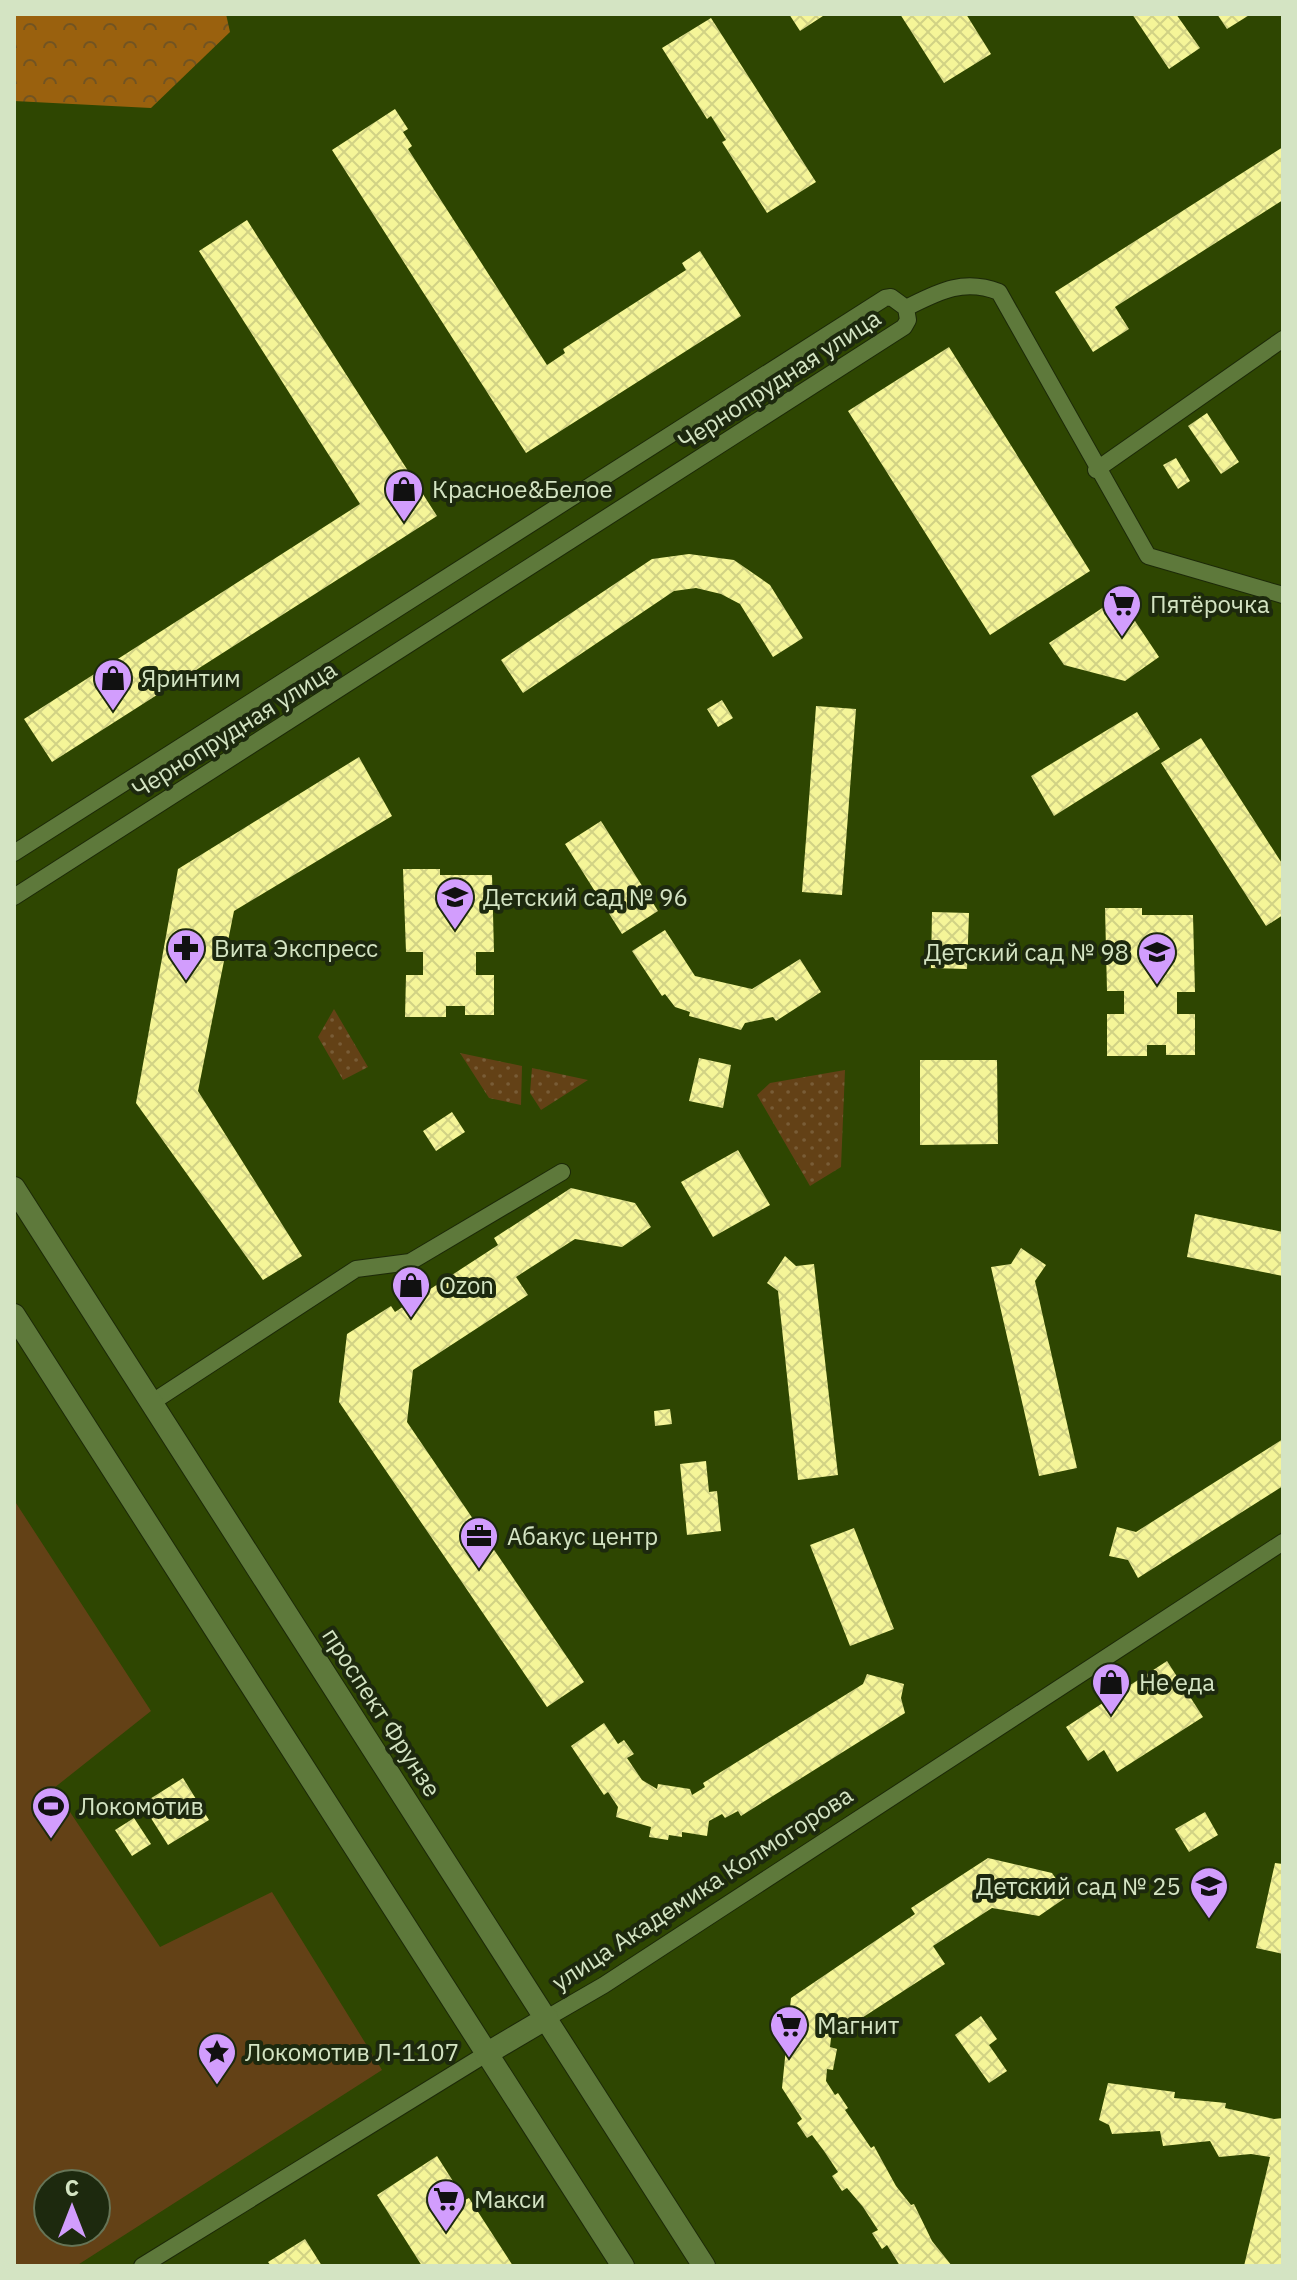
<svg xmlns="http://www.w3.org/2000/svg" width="1297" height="2280" viewBox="0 0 1297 2280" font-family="'IBM Plex Sans',sans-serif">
	<defs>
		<pattern id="forest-crowns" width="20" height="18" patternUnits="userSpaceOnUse" patternTransform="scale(2)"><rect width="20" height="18" fill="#9a610e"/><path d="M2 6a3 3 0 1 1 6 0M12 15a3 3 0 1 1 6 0" fill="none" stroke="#725422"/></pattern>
		<pattern id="park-dots" width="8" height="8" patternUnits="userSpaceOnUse" patternTransform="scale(2)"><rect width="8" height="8" fill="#634116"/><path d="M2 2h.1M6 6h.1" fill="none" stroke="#785c36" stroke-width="1.8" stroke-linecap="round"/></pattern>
		<pattern id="building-cross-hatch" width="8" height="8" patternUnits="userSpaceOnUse" patternTransform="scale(2)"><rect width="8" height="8" fill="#f5f598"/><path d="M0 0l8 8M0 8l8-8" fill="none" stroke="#d1d285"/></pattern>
	</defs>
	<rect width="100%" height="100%" fill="#2e4601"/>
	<path fill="url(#forest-crowns)" d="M14,14H226L230,32L151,108L14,101Z"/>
	<path fill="url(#park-dots)" d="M334,1009L368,1067L343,1080L318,1037Z
		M460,1053L522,1066L521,1105L489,1098Z
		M532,1068L588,1080L541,1110L530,1093Z
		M845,1070L841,1167L810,1186L757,1095L770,1083Z"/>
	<path fill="#634116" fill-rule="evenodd" d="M14,1500L151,1711L54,1788L160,1947L272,1892L382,2070L76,2266H14ZM48,2184H96V2232H48Z"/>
	<path fill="url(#building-cross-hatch)" d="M789,14H826L800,31Z
		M900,14H966L991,54L944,83Z
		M1132,14H1176L1200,48L1169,69Z
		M1217,14H1251L1227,29Z
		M711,18L816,182L767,213L722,142L726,140L711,116L707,119L662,48Z
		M395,109L408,129L403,132L412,146L408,149L547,365L565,353L563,349L686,270L682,263L700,251L741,316L526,453L332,150Z
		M1283,147V200L1115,307L1129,329L1093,352L1055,292Z
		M247,220L437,516L52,762L24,719L360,504L199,251Z
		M949,347L1090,571L990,635L848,411Z
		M1207,413L1239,462L1221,474L1188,426Z
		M1176,458L1190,481L1178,489L1163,465Z
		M689,554L734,560L770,585L803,638L773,657L740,604L721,594L696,588L674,591L523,693L501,660L652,559Z
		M1119,597L1159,657L1125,681L1064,665L1049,643Z
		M722,700L733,718L718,727L707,709Z
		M816,706L856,709L842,895L802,892Z
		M1137,712L1160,749L1054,816L1031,776Z
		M1201,738L1283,865V915L1266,926L1161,763Z
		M359,757L392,816L234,911L198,1091L302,1256L263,1280L136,1103L178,869Z
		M601,821L658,911L622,934L565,844Z
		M403,869H440V875H492L494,952H476V975H494V1015H465V1006H446V1017H405L406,975H423V952H406Z
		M1105,908H1142V915H1193L1195,992H1177V1014H1195V1055H1166V1045H1147V1056H1107V1014H1124V991H1107Z
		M932,912L969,913L967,969L931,968Z
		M665,930L695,976L752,989L800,959L821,992L776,1021L773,1017L745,1023L741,1030L689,1016L690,1012L675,1007L665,994L662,996L632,951Z
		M699,1058L731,1065L723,1108L689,1101Z
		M920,1060H997L998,1144L920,1145Z
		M452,1112L465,1132L436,1151L423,1131Z
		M738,1150L770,1205L713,1237L681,1182Z
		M571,1188L635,1203L651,1227L622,1247L575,1239L516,1277L528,1295L413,1370L407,1422L584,1682L547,1707L339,1402L347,1334L391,1306L395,1312L498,1245L494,1238Z
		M1195,1214L1283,1232V1276L1187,1257Z
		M1021,1248L1046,1265L1035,1281L1077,1468L1039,1476L991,1267L1011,1264Z
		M785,1256L796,1266L814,1264L838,1475L798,1480L778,1291L767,1283Z
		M670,1409L672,1424L655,1426L654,1411Z
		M1283,1439V1486L1138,1578L1128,1560L1109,1556L1117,1527L1136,1532Z
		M706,1461L709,1492L717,1491L721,1531L687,1535L680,1464Z
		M854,1528L894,1629L850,1646L810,1545Z
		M1167,1661L1203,1717L1117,1772L1104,1750L1088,1761L1066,1727Z
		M867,1674L904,1684L901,1698L905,1713L741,1816L738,1811L725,1818L722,1814L709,1821L707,1836L682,1832V1837L669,1835L668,1840L649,1837L651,1827L616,1817L618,1807L608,1792L604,1795L571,1746L604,1723L618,1744L624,1740L634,1754L627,1758L642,1780L657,1789L658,1784L690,1789L692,1795L705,1787L703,1783L863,1684Z
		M183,1778L209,1820L168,1845L142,1804Z
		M1205,1812L1218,1835L1189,1852L1175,1829Z
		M134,1818L151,1844L132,1856L115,1830Z
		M988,1858L1052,1873L1068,1896L1039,1916L992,1908L933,1946L945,1964L831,2038L830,2047L837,2049L833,2070L827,2069L826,2081L835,2095L838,2093L848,2108L845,2110L871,2148L874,2146L896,2186L911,2205L914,2204L932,2241L952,2266H900L887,2245L882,2249L872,2233L878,2230L863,2207L847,2188L842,2191L832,2176L838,2172L824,2151L812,2135L807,2138L797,2123L802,2119L782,2088L791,1998L915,1914L911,1908Z
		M1275,1863L1283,1864V1954L1256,1948Z
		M981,2016L997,2039L989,2045L1007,2071L989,2083L955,2035Z
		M1108,2083L1175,2092L1174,2098L1226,2103L1225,2108L1274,2119L1283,2118V2266H1244L1270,2157L1251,2154L1219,2157L1210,2141L1163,2146L1160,2131L1112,2134L1109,2125L1099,2120Z
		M437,2156L465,2200L469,2198L513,2266H422L377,2195Z
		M305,2239L322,2266H271L268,2262Z"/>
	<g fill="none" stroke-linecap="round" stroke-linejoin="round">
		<defs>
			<path id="street" d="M906,308C938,292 963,278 999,292L1148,556L1283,595
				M1096,470L1283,339
				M14,853L885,298L891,297L906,308L908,320L904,327L14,897
				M154,1401L356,1269L410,1262L562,1172
				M547,2018L604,1985L1283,1542
				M142,2266L486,2054"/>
			<path id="secondary" d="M14,1188L704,2266
				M14,1315L623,2266
				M486,2054L547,2018"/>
		</defs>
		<use href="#street" stroke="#1c2908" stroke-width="18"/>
		<use href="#secondary" stroke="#1c2908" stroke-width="24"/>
		<use href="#street" stroke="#5e793b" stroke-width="16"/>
		<use href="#secondary" stroke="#5e793b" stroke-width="22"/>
	</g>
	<defs>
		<symbol id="shop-pin" viewBox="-11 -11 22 30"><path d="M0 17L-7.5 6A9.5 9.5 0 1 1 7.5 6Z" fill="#d29dfd" stroke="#1d290e"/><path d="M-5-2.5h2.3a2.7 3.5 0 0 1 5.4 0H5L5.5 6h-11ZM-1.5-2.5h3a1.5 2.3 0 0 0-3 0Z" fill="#111"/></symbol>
		<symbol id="supermarket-pin" viewBox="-11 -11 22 30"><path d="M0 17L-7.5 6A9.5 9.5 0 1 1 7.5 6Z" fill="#d29dfd" stroke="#1d290e"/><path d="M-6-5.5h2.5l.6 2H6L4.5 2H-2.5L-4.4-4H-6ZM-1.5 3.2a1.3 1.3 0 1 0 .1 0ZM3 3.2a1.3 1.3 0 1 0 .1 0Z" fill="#111"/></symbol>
		<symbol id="school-pin" viewBox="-11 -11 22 30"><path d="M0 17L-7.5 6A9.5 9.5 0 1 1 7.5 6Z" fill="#d29dfd" stroke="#1d290e"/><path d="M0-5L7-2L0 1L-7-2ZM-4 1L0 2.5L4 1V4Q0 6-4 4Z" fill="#111"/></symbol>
		<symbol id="pharmacy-pin" viewBox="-11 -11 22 30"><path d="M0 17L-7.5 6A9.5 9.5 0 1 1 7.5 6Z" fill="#d29dfd" stroke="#1d290e"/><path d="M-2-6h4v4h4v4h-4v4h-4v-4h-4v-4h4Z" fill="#111"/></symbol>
		<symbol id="office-pin" viewBox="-11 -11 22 30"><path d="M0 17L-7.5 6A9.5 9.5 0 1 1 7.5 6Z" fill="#d29dfd" stroke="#1d290e"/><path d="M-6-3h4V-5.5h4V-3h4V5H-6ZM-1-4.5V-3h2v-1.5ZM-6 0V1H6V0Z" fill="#111"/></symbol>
		<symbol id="stadium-pin" viewBox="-11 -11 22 30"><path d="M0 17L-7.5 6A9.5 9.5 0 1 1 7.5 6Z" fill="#d29dfd" stroke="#1d290e"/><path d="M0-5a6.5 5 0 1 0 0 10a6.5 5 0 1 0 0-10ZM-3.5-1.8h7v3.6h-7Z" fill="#111"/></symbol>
		<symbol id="sight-pin" viewBox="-11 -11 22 30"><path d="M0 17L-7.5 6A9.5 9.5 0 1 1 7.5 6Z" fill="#d29dfd" stroke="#1d290e"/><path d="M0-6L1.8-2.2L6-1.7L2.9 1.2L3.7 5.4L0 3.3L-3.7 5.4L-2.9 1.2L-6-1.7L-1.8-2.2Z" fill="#111"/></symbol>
	</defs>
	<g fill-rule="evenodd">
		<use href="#shop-pin" x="382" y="467" width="44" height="60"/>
		<use href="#supermarket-pin" x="1100" y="582" width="44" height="60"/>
		<use href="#shop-pin" x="91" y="656" width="44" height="60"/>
		<use href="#school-pin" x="433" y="875" width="44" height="60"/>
		<use href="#pharmacy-pin" x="164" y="926" width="44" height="60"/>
		<use href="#school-pin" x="1135" y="930" width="44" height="60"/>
		<use href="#shop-pin" x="389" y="1263" width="44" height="60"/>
		<use href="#office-pin" x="457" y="1514" width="44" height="60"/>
		<use href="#shop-pin" x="1089" y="1660" width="44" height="60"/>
		<use href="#stadium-pin" x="29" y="1784" width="44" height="60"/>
		<use href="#school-pin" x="1187" y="1864" width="44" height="60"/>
		<use href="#supermarket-pin" x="767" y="2003" width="44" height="60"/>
		<use href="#sight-pin" x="195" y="2030" width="44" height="60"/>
		<use href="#supermarket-pin" x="424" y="2177" width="44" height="60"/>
	</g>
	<g text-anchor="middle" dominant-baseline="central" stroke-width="8" stroke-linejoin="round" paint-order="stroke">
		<g font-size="24" fill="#d4e4c3" stroke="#1d290e">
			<text transform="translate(779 379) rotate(-33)">Чернопрудная улица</text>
			<text transform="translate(234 729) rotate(-32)">Чернопрудная улица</text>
			<text transform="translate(382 1712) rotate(57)">проспект Фрунзе</text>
			<text transform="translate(702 1888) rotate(-33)">улица Академика Колмогорова</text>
		</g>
		<g font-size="24" fill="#d4e4c3" stroke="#1d290e" text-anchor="start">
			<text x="432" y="489">Красное&amp;Белое</text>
			<text x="1150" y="604">Пятёрочка</text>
			<text x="141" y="678">Яринтим</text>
			<text x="483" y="897">Детский сад № 96</text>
			<text x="214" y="948">Вита Экспресс</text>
			<text x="1129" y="952" text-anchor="end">Детский сад № 98</text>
			<text x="439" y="1285">Ozon</text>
			<text x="507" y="1536">Абакус центр</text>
			<text x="1139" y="1682">Не еда</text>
			<text x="79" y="1806">Локомотив</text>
			<text x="1181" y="1886" text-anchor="end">Детский сад № 25</text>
			<text x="817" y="2025">Магнит</text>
			<text x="245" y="2052">Локомотив Л-1107</text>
			<text x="474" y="2199">Макси</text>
		</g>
	</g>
	<rect width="1297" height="2280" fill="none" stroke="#d4e4c3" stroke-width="32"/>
	<g transform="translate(72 2208)"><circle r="38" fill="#1d290e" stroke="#667456" stroke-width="2"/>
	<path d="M0-6L14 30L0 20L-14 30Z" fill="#d29dfd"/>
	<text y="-12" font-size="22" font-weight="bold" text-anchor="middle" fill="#d4e4c3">С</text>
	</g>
</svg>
